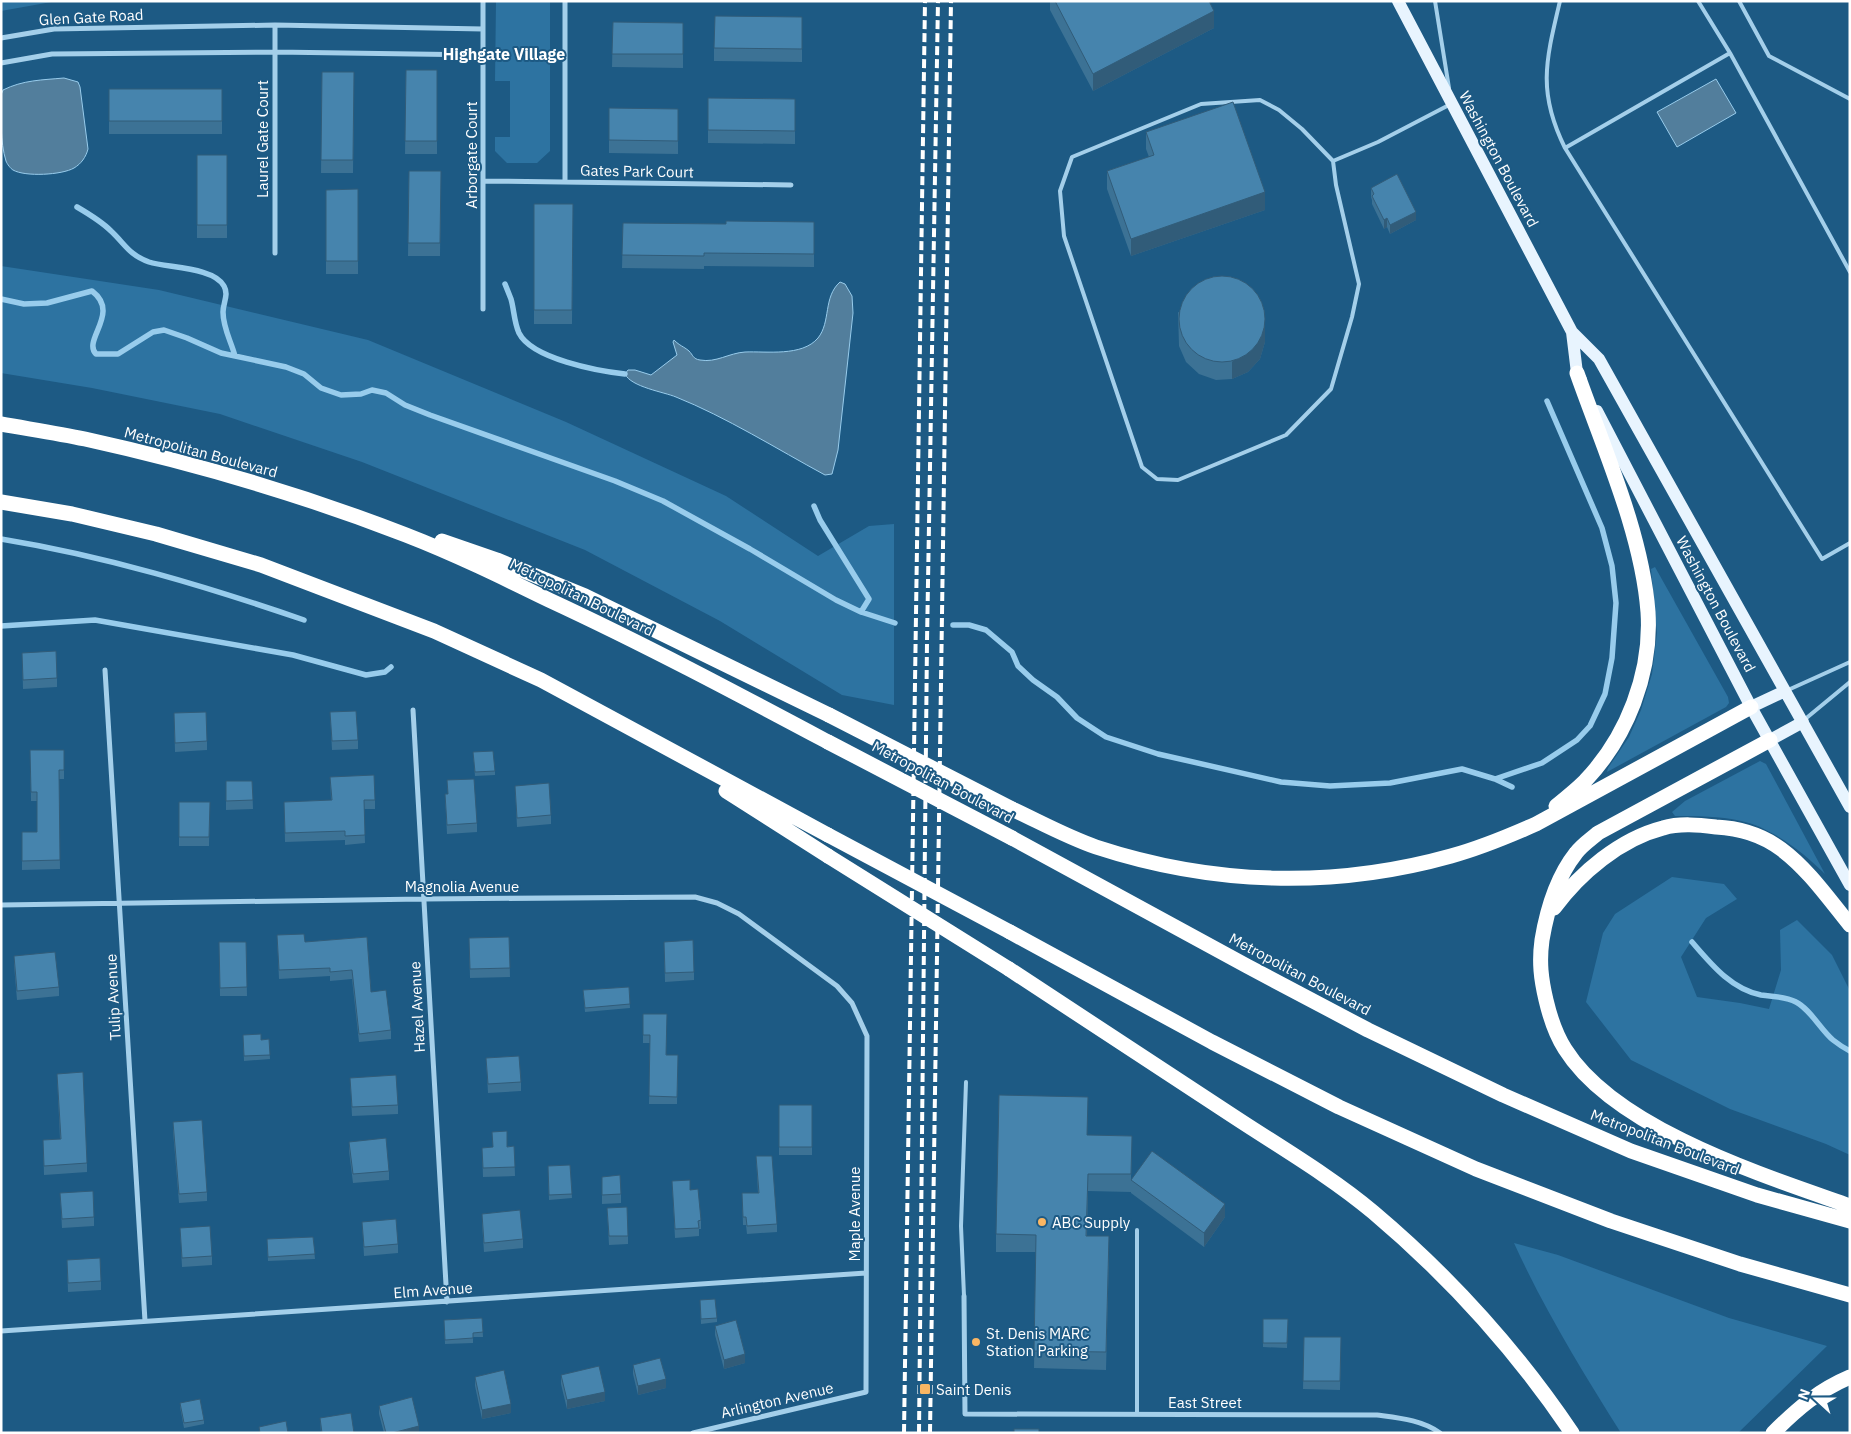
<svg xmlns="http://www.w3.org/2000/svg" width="1851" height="1434" viewBox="0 0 1851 1434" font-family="'IBM Plex Sans',sans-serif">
	<rect width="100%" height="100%" fill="#1d5a84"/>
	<path fill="#2d73a1" d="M1,1H57L1,11Z
		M496,1H550V151L537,163H507L495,151V137H510V81H495Z
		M1,266L159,290L368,340L566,422L726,496L818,556L869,526L894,524V705L842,695L720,621L585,550L362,462L220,414L92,388L1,373Z
		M1655,567L1728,697L1729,703L1726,707L1607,772L1608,768L1629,737L1641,710L1652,674L1657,633L1651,569Z
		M1760,761L1766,764L1825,874C1804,853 1771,827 1741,821C1719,816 1697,816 1675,816L1672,812L1685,801Z
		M1672,877L1724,884L1737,899L1706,918L1681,957L1697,997L1740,1003L1769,1009L1781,970L1780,930L1797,920L1832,955L1850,991V1155L1826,1144L1730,1109L1631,1060L1586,1002L1603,933L1615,914Z
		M1514,1243L1558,1255L1729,1318L1827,1346L1738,1433H1621C1582,1371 1544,1309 1514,1243Z"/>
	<path fill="#527e9c" stroke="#98ccec" d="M64,78L78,82L80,87L88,149C86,157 81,164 74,168C62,175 25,177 13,170C11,169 7,164 6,161C0,142 1,116 1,95L3,90C23,80 42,80 64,78Z
		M1716,79L1736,113L1677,147L1657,112Z
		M840,282L845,284L852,296L853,313L838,450L832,474L825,475C777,449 726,417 676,397C664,392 631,387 625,374L628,370H635L651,375L677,355L673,342L674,340C680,346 683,346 689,351C693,355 693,359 700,360C716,363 729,353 745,352C766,351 802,357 818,338C831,322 823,297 840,282Z"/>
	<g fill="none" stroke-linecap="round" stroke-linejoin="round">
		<path stroke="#98ccec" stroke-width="5.5" d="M77,207C89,214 101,221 111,231C125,244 129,255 149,262C168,268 214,267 224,286C229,295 223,303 223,312C223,328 231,341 235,356
			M505,284C507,289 509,294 511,299C514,309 514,322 519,333C532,359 598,371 625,374
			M1,299L24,304L47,303L92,291C121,313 82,340 96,354H118L153,332L164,330L187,338L221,353L286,367L304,374L321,388L341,395L361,394L372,390L386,393L405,405L430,415L615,481L663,501L750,549L836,600L861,612L895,623
			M814,506L820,520L869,599L861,612
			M1,539C105,556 205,586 304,620
			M953,625H969L986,630L1012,652L1018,666L1033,680L1057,697L1077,718L1106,737L1158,754L1281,782L1330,786L1390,783L1462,769L1495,779L1512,787
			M1,626L95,620L293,655L366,675L385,672L391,667
			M1495,779L1542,763L1577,740L1590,726L1605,694L1612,658L1616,603L1612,566L1602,528L1547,401
			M1692,942C1711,964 1731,989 1761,995C1773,997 1785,996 1796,1002C1810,1009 1821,1030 1833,1040C1838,1044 1844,1048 1850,1051"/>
		<path stroke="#a4cfea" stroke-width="4" d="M1435,1L1449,88
			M1560,1C1546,60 1537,92 1565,148L1822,559L1850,543
			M1698,1L1730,53L1850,272
			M1739,1L1769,56L1850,99
			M1565,148L1730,53
			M1333,161L1302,129L1279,110L1260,100L1201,104L1072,157L1060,191L1064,236L1142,467L1157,479L1178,480L1286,435L1331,389L1352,317L1359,284L1336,185L1333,161L1378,142L1449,105
			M1788,690L1850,662
			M1804,720L1850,682
			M1137,1230V1414
			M964,1296L961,1226L966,1082"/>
		<path stroke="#a4cfea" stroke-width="5" d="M275,25V253
			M1,38L54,29L275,25L483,29
			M1,63L52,54L275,52L483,55
			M483,181L791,185
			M565,182V1
			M483,309V1
			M105,670L145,1321
			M413,710L447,1302
			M1,905L423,899L695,897L717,903L739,914L837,986L852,1003L867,1036L866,1392L693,1433
			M964,1296L965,1414L1377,1415C1399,1418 1422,1420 1440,1433
			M1,1331L866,1273"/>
		<path stroke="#e8f4fe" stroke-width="12" d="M1398,1L1572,332L1599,359L1850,807
			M1572,332L1577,373L1581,380
			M1597,411L1751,707L1850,885
			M1751,707L1785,691
			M1770,740L1803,722"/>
		<path stroke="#fff" stroke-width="15" d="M1,424C29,429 57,433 85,439C194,463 303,495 406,535C455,554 502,577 549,600C644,644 736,693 828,742
			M1,502L72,514L156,534L261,565L434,631L541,680L828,835
			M442,541L497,560L585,596L829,715
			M1770,740L1598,833C1591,839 1582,845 1576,853C1557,877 1547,910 1542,940C1539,962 1541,979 1546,1000C1550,1017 1556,1035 1565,1049C1615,1129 1765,1176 1850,1206
			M726,791L828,856
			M1556,806C1566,798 1576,790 1585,781C1627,737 1652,673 1648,612C1642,533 1603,447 1577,373
			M1012,809C1040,822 1067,837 1096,847C1212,885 1333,889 1451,856C1480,848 1509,836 1536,824L1751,707
			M1012,838L1247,966L1368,1030L1503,1095L1631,1151L1757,1195L1850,1221
			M1554,908C1580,873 1620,839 1663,828C1680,823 1699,825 1716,827C1738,828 1762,835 1781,849C1808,869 1828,898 1850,925
			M1010,932L1212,1042L1339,1107L1476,1169L1611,1221L1740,1264L1850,1295
			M1009,969C1083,1018 1158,1067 1233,1116C1280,1147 1330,1176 1373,1212C1449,1276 1516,1350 1572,1433
			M1773,1433C1797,1409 1819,1390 1850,1377"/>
		<path stroke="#fff" stroke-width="4" stroke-dasharray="9 4" stroke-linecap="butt" d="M904,1433L925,1
			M919,1433L927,641L938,1
			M930,1433L951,1"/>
		<path stroke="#fff" stroke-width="15" d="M829,715L1012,809
			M828,742L1012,838
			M828,835L1010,932
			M828,856L1009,969"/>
	</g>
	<path fill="#3c7295" d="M1050,1H1209L1214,28L1093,91L1050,10Z
		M802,17V62L714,61V48Z
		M613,22L683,23V68L612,67Z
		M406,70H437V154H405Z
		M322,72H354L353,173H321Z
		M109,89H222V134H109Z
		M708,98L795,99V144L708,143Z
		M678,109V154L609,153V140Z
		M1146,132L1265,210L1131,256L1107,189V171L1149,157L1146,149Z
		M197,155H227V238H197Z
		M409,171H441L440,256H408Z
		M1371,188L1416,220L1390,234L1387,227L1384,229L1372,204V200L1371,197Z
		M358,189V274H326V190Z
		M534,204H573L572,324H534Z
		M814,222V267L704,266V269L622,268L623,223L726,224Z
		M1178,312L1265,342L1260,359L1248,372L1232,379L1216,380L1199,374L1186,362L1179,346Z
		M22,653L57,678V687L23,689Z
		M330,712L358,740V749L332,750Z
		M174,713L207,741V750L175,752Z
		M30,750H64V779H59L60,869L22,870V832H37V801H31Z
		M473,752L495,771V775L475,776Z
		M330,777L375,800V809H364L365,843L345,845V840L285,842L284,802L331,800Z
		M447,780L477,823V832L447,834L445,794H448Z
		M226,781H252L253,809L226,810Z
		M515,786L551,815V824L517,827Z
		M179,802H210L209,846H179Z
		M277,935L305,942L367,937L371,992L391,1030V1039L359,1042L352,979L330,981V976L279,979Z
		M509,937L510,977L470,978L469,938Z
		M219,942H246L247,996H220Z
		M664,942L694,972V980L665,982Z
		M14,956L59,987V996L17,1000L14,965Z
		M629,987L630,1008L585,1012L583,990Z
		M643,1014L667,1055H678L677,1104H649L650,1043H643Z
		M243,1035L261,1040L269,1039L270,1059L244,1061Z
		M486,1058L521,1082V1091L488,1093Z
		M57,1074L87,1163V1172L44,1175L43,1140L60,1139Z
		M350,1078L398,1105V1114L352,1116Z
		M779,1105H812V1155H779Z
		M173,1122L207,1192V1201L179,1203L173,1131Z
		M1088,1135L1132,1136L1131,1179L1225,1217L1204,1247L1131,1193V1192L1088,1191L1087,1236L1109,1254L1106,1370L1034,1368L1036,1252H996V1234Z
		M349,1142L389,1171V1180L353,1183L349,1151Z
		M514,1146L515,1176L483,1177L482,1148Z
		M756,1156L777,1224V1232L747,1234L746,1225H743L742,1193H758Z
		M570,1165L572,1198L549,1200L548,1166Z
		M602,1177L621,1194V1203L602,1204Z
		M672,1181L690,1190L701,1220V1229H699V1236L675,1238Z
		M60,1193L94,1217V1226L62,1228Z
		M607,1208L628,1236V1244L609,1245Z
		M482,1214L523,1239V1248L484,1252L482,1223Z
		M362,1222L398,1244V1253L364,1256Z
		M180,1228L212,1256V1265L182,1267Z
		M313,1237L315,1259L268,1261L267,1239Z
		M67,1260L101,1281V1290L68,1292Z
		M700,1300L717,1318V1322L701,1324Z
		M482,1318L483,1337H473V1343L445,1344L444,1320Z
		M1263,1319H1288L1287,1348L1263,1347Z
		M715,1326L745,1363L724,1369L715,1335Z
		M1304,1337H1341L1340,1390L1303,1389Z
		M633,1365L666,1388L638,1395L633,1374Z
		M561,1375L605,1401L567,1409L561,1384Z
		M475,1377L511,1413L482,1419L475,1386Z
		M180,1403L204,1420V1424L184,1428L180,1407Z
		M379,1406L419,1433H384L379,1414Z
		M320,1418L354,1433H321Z"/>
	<path fill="#315c79" d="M1214,11V28L1093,91V74Z
		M1265,192V210L1131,256V239Z
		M1416,212V220L1390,234V225Z
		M1387,218V227L1384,229V220Z
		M1265,325V342L1260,359L1248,372L1232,379V362Z
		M1225,1204V1217L1204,1247V1233Z
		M745,1354V1363L724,1369V1360Z
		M666,1379V1388L638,1395V1386Z
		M605,1392V1401L567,1409V1400Z
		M511,1404V1413L482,1419V1410Z
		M419,1426V1433H392Z"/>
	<path fill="#4684ad" stroke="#315c79" d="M1055,1H1209L1214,11L1093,74Z
		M715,16L802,17V49L714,48Z
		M613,22L683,23V54H612Z
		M406,70H437V141H405Z
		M322,72H354L353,160H321Z
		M109,89H222V121H109Z
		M708,98L795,99V131L708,130Z
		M1233,102L1265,192L1131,239L1107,171L1154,155L1146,132Z
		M609,108L678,109V141L609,140Z
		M197,155H227V225H197Z
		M409,171H441L440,243H408Z
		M1397,174L1416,212L1390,225L1387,218L1384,220L1372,196L1374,194L1371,188Z
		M358,189V261H326V190Z
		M534,204H573L572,310H534Z
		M726,221L814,222V254L704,253V256L622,255L623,223L726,224Z
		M1179 319a43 43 0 1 1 86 0a43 43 0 1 1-86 0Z
		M56,651L57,678L23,680L22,653Z
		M356,711L358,740L332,741L330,712Z
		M206,712L207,741L175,743L174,713Z
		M30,750H64V770H59L60,860L22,861V832H37V792H31Z
		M493,751L495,771L475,772L473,752Z
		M374,775L375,800H364L365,835L345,836V831L285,833L284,802L332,800L330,777Z
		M474,779L477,823L447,825L445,794H448L447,780Z
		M226,781H252L253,800L226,801Z
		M549,783L551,815L517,818L515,786Z
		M179,802H210L209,837H179Z
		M304,934L305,942L367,937L371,992L386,990L391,1030L359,1034L352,970L330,972V968L279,970L277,935Z
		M509,937L510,968L470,969L469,938Z
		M693,940L694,972L665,973L664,942Z
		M219,942H246L247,987L220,988Z
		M55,952L59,987L17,991L14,956Z
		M629,987L630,1004L585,1008L583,990Z
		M643,1014H667L666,1055H678L677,1097L649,1096L650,1035H643Z
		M261,1034V1040L269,1039L270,1055L244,1056L243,1035Z
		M519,1056L521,1082L488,1084L486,1058Z
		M83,1072L87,1163L44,1166L43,1140L61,1139L57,1074Z
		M396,1075L398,1105L352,1107L350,1078Z
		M999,1095L1088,1097L1087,1135L1132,1136L1131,1174H1088L1086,1236H1109L1106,1352L1034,1351L1036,1235L996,1234Z
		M779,1105H812V1147H779Z
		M202,1120L207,1192L179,1194L173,1122Z
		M507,1131V1147L514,1146L515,1167L483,1168L482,1148L493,1147L492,1132Z
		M386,1138L389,1171L353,1174L349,1142Z
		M1152,1151L1225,1204L1204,1233L1131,1180Z
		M756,1156H772L777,1224L747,1226L746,1217H743L742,1193H759Z
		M570,1165L572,1194L549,1195L548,1166Z
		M620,1175L621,1194L602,1195V1177Z
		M690,1180V1190L698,1189L701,1220L698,1221L699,1228L675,1229L672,1181Z
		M93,1191L94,1217L62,1219L60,1193Z
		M627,1207L628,1236H609L607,1208Z
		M520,1210L523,1239L484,1243L482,1214Z
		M396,1219L398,1244L364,1247L362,1222Z
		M210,1226L212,1256L182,1258L180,1228Z
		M313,1237L315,1254L268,1257L267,1239Z
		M100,1258L101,1281L68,1283L67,1260Z
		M715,1299L717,1318L701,1319L700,1300Z
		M482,1318L483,1332L473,1333V1338L445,1340L444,1320Z
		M1263,1319H1288L1287,1343H1263Z
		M736,1320L745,1354L724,1360L715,1326Z
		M1304,1337H1341L1340,1381H1303Z
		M660,1358L666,1379L638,1386L633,1365Z
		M599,1366L605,1392L567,1400L561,1375Z
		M504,1370L511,1404L482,1410L475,1377Z
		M412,1397L419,1426L392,1433H386L379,1406Z
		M200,1399L204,1420L184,1423L180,1403Z
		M351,1413L354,1433H322L320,1418Z
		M286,1421L288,1433H260L259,1427Z
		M1014,1429H1039V1433H1014Z"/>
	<g fill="#fab663" stroke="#1d5a84" stroke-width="2">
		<circle cx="1042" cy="1222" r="5"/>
		<circle cx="976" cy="1342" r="5"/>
		<rect x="919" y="1383" width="12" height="12" rx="2.5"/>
	</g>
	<g text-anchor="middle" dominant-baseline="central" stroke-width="4" stroke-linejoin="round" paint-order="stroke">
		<g font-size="15" fill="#fff" stroke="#1d5a84">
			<text transform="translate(91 17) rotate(-3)">Glen Gate Road</text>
			<text transform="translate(262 139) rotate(-90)">Laurel Gate Court</text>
			<text transform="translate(471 155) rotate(-90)">Arborgate Court</text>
			<text transform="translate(1499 159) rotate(62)">Washington Boulevard</text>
			<text transform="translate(637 171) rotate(1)">Gates Park Court</text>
			<text transform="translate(201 452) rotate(15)">Metropolitan Boulevard</text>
			<text transform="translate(582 597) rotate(26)">Metropolitan Boulevard</text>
			<text transform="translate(1716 604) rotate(62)">Washington Boulevard</text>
			<text transform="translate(943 782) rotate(28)">Metropolitan Boulevard</text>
			<text x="462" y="886">Magnolia Avenue</text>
			<text transform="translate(1300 974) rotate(28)">Metropolitan Boulevard</text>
			<text transform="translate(113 997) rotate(-93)">Tulip Avenue</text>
			<text transform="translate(417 1007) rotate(-93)">Hazel Avenue</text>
			<text transform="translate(1665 1142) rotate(21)">Metropolitan Boulevard</text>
			<text transform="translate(854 1214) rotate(-90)">Maple Avenue</text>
			<text transform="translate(433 1290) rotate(-4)">Elm Avenue</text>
			<text transform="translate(777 1400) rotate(-13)">Arlington Avenue</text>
			<text x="1205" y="1402">East Street</text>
		</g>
		<g font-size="15" fill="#fff" stroke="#1d5a84" text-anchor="start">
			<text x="1052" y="1222">ABC Supply</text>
			<text x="986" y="1333">St. Denis MARC<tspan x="986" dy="17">Station Parking</tspan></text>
			<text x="936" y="1389">Saint Denis</text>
		</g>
		<g font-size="16" font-weight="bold" fill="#fff" stroke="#1d5a84">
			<text x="504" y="54">Highgate Village</text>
		</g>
	</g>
	<rect width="1851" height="1434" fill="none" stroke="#ffffff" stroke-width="5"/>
	<g transform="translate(1816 1399) rotate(291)" stroke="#1d5a84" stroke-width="4" paint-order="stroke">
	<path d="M0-4L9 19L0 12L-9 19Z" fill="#ffffff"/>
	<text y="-8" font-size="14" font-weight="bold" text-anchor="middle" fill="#ffffff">N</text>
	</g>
</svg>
